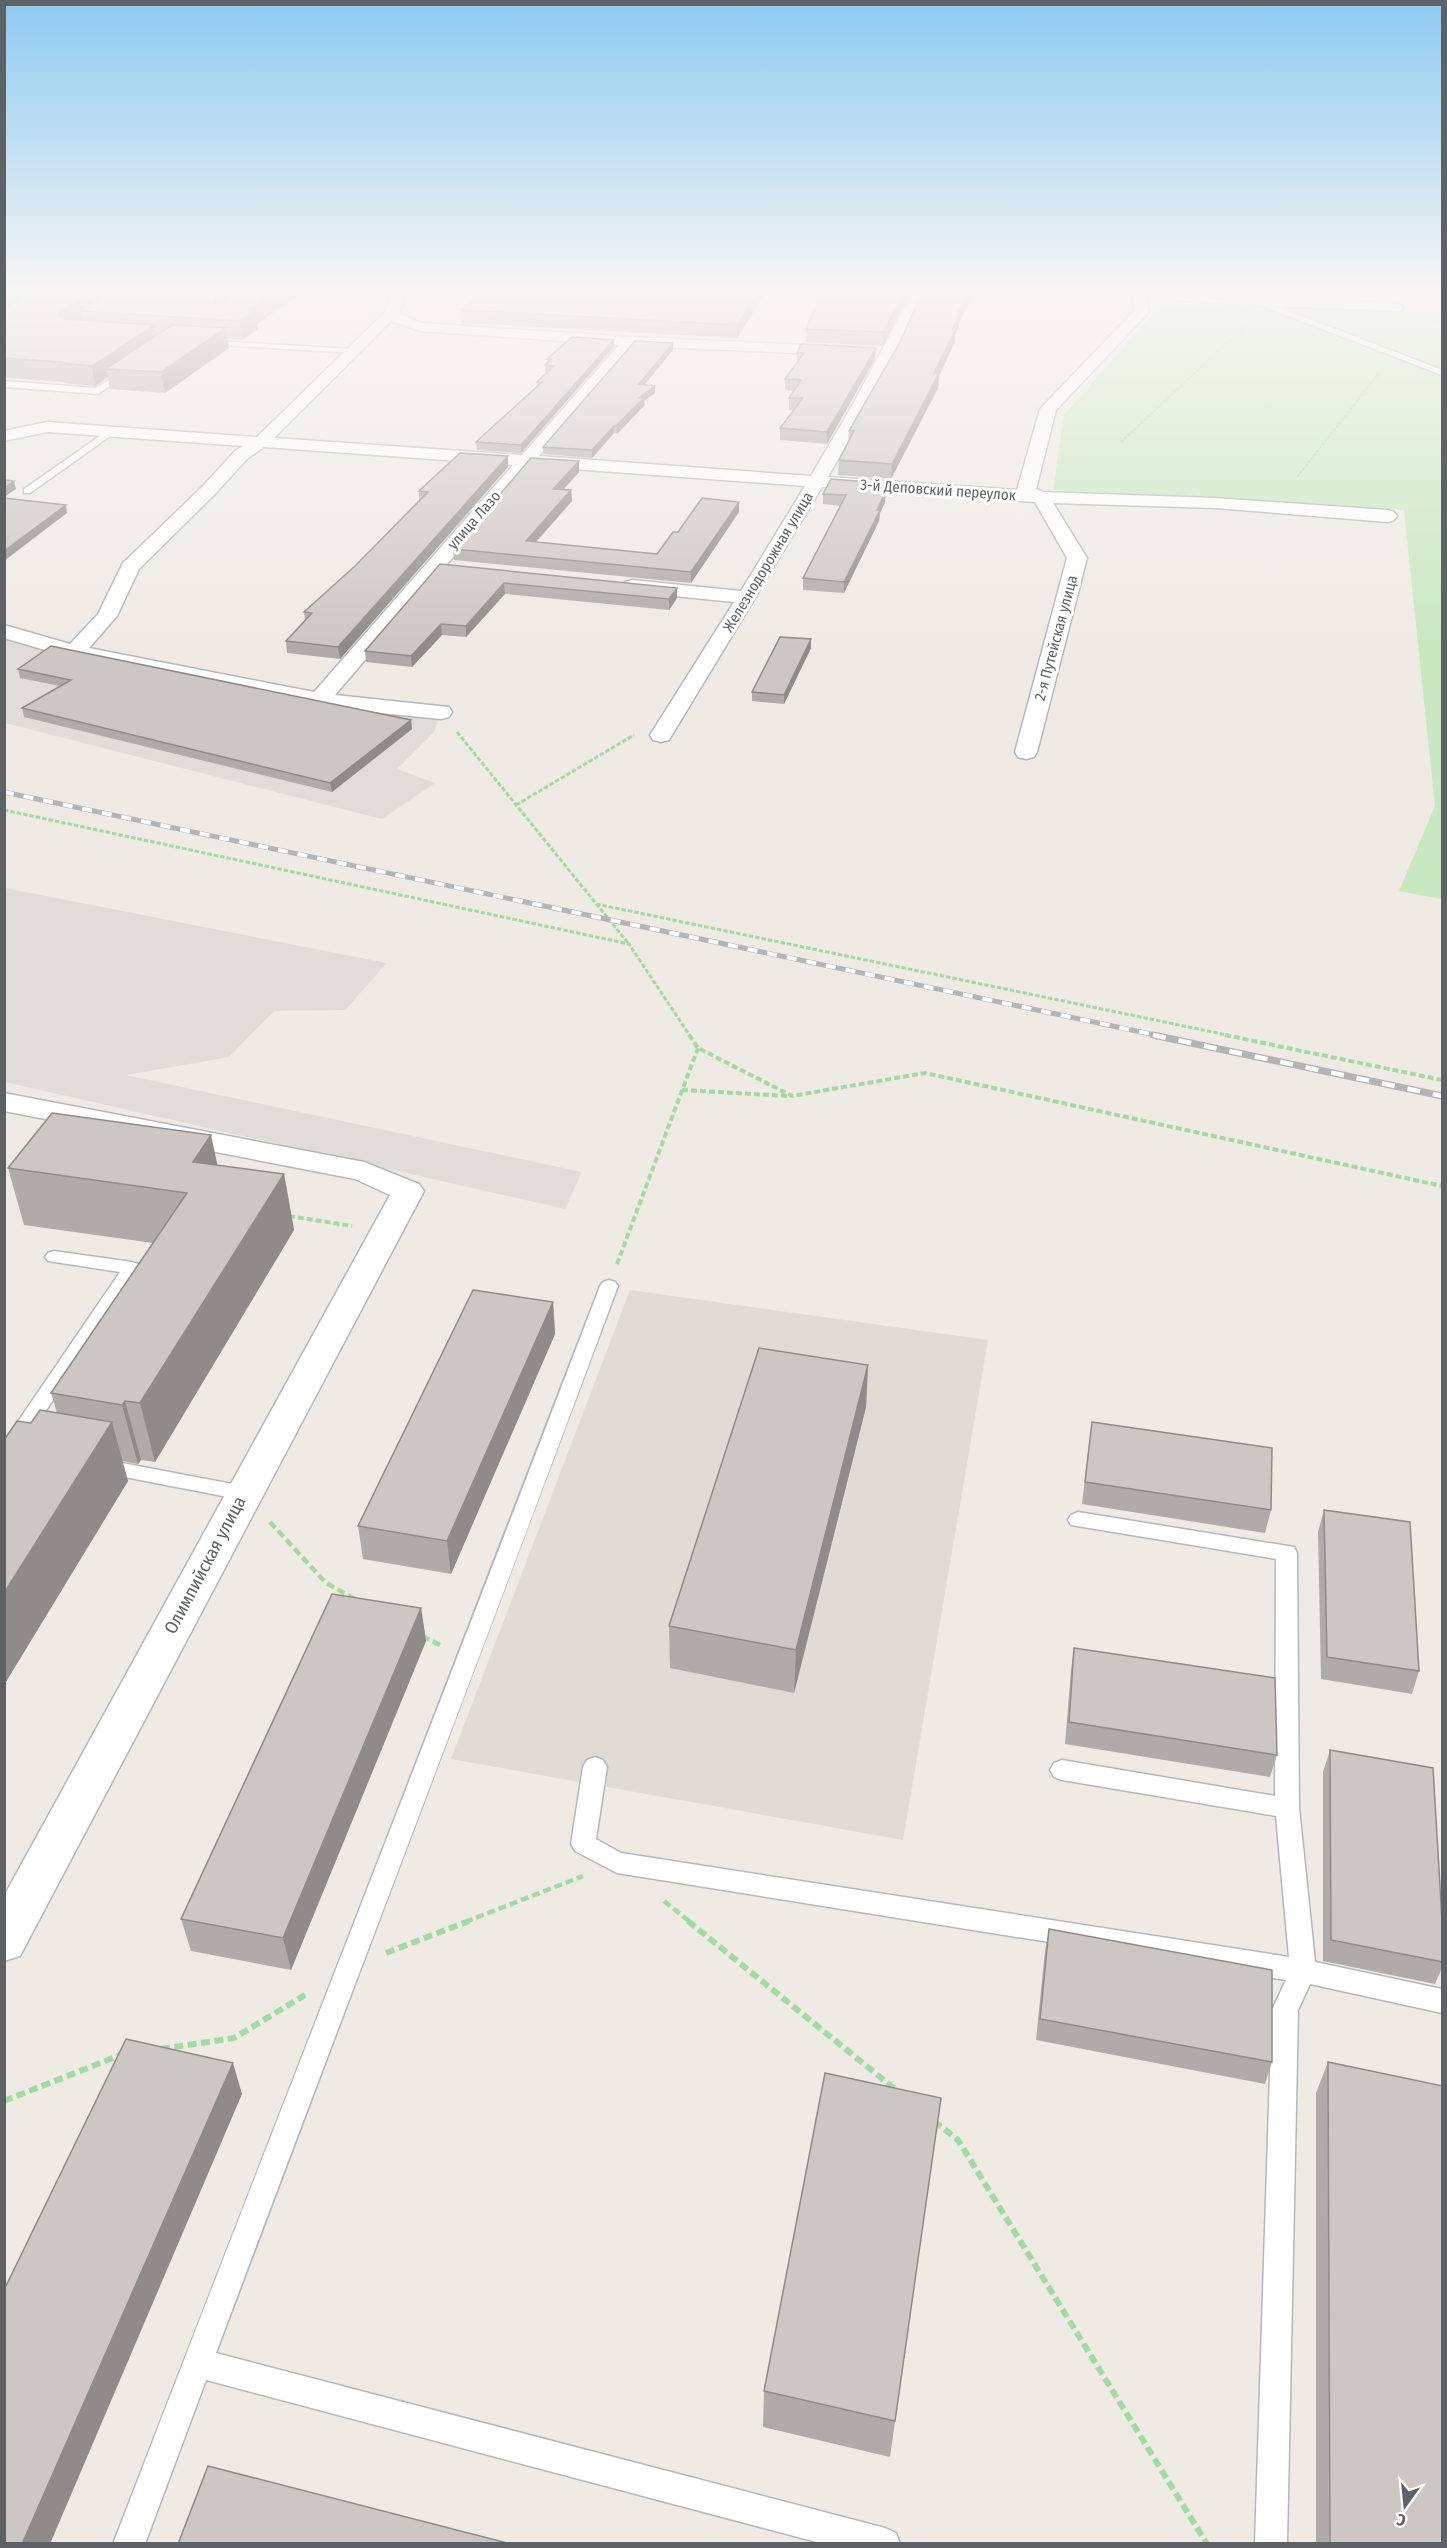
<svg xmlns="http://www.w3.org/2000/svg" width="1447" height="2548" viewBox="0 0 1447 2548" font-family="'Fira Sans Condensed',sans-serif">
	<rect width="100%" height="100%" fill="#efeae4"/>
	<path fill="#e0dcd8" d="M4,631L319,700L441,712L434,732L397,769L435,783L382,819L5,723Z
		M5,888L387,963L345,1010L274,1011L229,1057L126,1075L582,1172L565,1209L5,1082Z"/>
	<path fill="#e1dbd5" d="M630,1290L988,1340L903,1840L451,1759Z"/>
	<path fill="#c8e8bf" d="M1162,304L1442,314V899L1399,891L1435,806L1404,510L1053,490L1064,415Z"/>
	<g fill="none" stroke-linecap="round" stroke-linejoin="round">
		<defs>
			<path id="service" d="M1260,300L1442,370V375L1257,304V300Z
				M200,340L352,349L356,351L352,353L203,344L199,342Z
				M125,369L132,371L98,394L4,387V381L96,388Z
				M110,429L113,430V434L30,493H24V489Z
				M54,1251L132,1262L138,1264L141,1268L11,1463L4,1465V1442L120,1272L48,1261L45,1257L48,1253Z
				M609,1280L615,1282L618,1286C486,1643 349,1997 216,2353L885,2528L896,2533L900,2544H824L206,2380L145,2544H113C274,2125 440,1706 600,1286L603,1282Z
				M101,1459L243,1486L250,1488L253,1493L250,1498L243,1500L94,1471L91,1466L94,1461Z
				M1078,1512L1294,1547L1297,1553L1299,1808L1315,1962L1442,1989V2013L1310,1984L1298,2010L1287,2544H1255L1272,2010L1286,1980L617,1873L575,1851L571,1844L583,1767L587,1760L595,1757L603,1760L607,1767L596,1839L621,1853L1289,1957L1276,1816L1062,1780L1054,1777L1050,1770L1054,1763L1062,1760L1275,1796L1276,1559L1071,1525L1068,1520L1071,1515Z"/>
			<path id="minor" d="M393,290H407L399,313L421,323L630,337L849,347L852,350L844,355L634,346L539,456L811,476L853,404L914,290H928L869,404L828,477L1017,490L1040,409L1135,310L1132,297L1094,294L1087,290H1159L1396,304L1401,305L1403,308L1401,311L1260,306L1146,298L1149,311L1147,314L1056,410L1036,489L1044,492L1215,498L1388,510L1394,512L1397,516L1394,520L1388,522L1215,508L1053,503L1087,558L1037,752L1034,757L1026,759L1018,757L1015,752L1067,558L1035,502L822,487L672,735L669,740L661,742L653,740L650,735L734,602L632,592L625,590L622,586L625,582L632,580L741,591L805,486L531,466L335,695L449,707L452,712L449,717L441,719L319,707L55,653L4,638V625L70,644L98,614L123,563L203,486L235,451L243,446L47,432L4,441V431L47,422L257,437L385,312ZM391,321L420,331L619,345L522,455L274,438ZM264,447L513,465L314,692L89,648L117,616L139,569L215,494L247,459Z
				M4,1093L364,1162L419,1184L424,1191L20,1956L4,1961V1896L390,1195L355,1179L4,1111Z"/>
		</defs>
		<use href="#service" stroke="#b4b8bb" stroke-width="3"/>
		<use href="#minor" stroke="#b4b8bb" stroke-width="3"/>
		<path stroke="#a2daa4" stroke-width="1.5" stroke-dasharray="3 1.5" stroke-linecap="butt" d="M1418,320L1442,321
			M1121,442L1247,324
			M1297,477L1380,372"/>
		<path stroke="#a2daa4" stroke-width="3" stroke-dasharray="4.5 2" stroke-linecap="butt" d="M457,732L628,943
			M516,805L634,735
			M4,810L629,944L690,1036
			M596,904L1232,1036"/>
		<path stroke="#a2daa4" stroke-width="4" stroke-dasharray="6 3" stroke-linecap="butt" d="M689,1035L698,1048L792,1096L925,1073L1442,1186
			M1225,1035L1442,1080
			M682,1090L788,1096
			M289,1216L352,1226
			M617,1264L698,1048"/>
		<path stroke="#a2daa4" stroke-width="4.5" stroke-dasharray="8 4" stroke-linecap="butt" d="M270,1522L326,1583L355,1599
			M422,1636L442,1646
			M664,1901L690,1922
			M465,1922L583,1876"/>
		<path stroke="#a2daa4" stroke-width="6" stroke-dasharray="9 4.5" stroke-linecap="butt" d="M688,1921L896,2090
			M386,1953L469,1921
			M161,2049L234,2038L305,1995
			M4,2101L123,2054
			M934,2121L958,2140L1207,2544"/>
		<use href="#service" fill="#fff" fill-rule="evenodd"/>
		<use href="#minor" fill="#fff" fill-rule="evenodd"/>
		<defs>
			<path id="rail-far1" d="M4,792L1160,1036"/>
			<path id="rail" d="M1153,1035L1442,1096"/>
		</defs>
		<use href="#rail-far1" stroke="#b3b4b5" stroke-width="5"/>
		<use href="#rail" stroke="#b3b4b5" stroke-width="7"/>
		<use href="#rail-far1" stroke="#fff" stroke-width="4" stroke-dasharray="10" stroke-linecap="butt"/>
		<use href="#rail" stroke="#fff" stroke-width="4.5" stroke-dasharray="13" stroke-linecap="butt"/>
	</g>
	<path fill="#afaba8" d="M4,290H305L257,324L258,329L242,340L228,339L229,348L165,393L110,389L108,377L95,386L64,383V382L4,378Z
		M485,290H767L737,338L462,323L461,310Z
		M770,290H911L883,346L806,342V329L822,293Z
		M923,290H976L959,323L958,329L955,335V342L939,376L938,388L891,479L838,475L839,460L848,442L849,431L901,340Z
		M614,340V347L521,453L477,450L476,442L537,386V382L547,372H545V365L547,363V359Z
		M876,348L875,359L827,444L780,440V428L794,410H789V398L794,391L785,390V379L797,362V353Z
		M673,350L645,384L655,393L644,401L645,405L617,434L614,433L592,458L544,454L543,447Z
		M508,456V467L340,659L287,653L286,641L305,621L304,612L355,566L419,500V491Z
		M579,461V472L563,490H571L572,501L536,542L657,554L678,532L739,512L691,583L454,560L453,549Z
		M883,491L885,502L880,513L879,521L844,593L803,590V578L841,506L823,504V494Z
		M440,564L677,598L669,610L505,594L466,637L442,635L412,667L366,662L365,651Z
		M811,648L784,704L752,701V692Z
		M18,669L411,720L412,729L332,792L24,717L22,708L60,686L20,678Z
		M217,1165L284,1174L294,1230L155,1462L141,1460L138,1464L122,1461L128,1481L4,1685V1440L31,1423L57,1413L51,1393L153,1243L24,1225L8,1168Z
		M553,1302L555,1334L451,1574L363,1559L358,1526Z
		M868,1365L866,1407L794,1693L670,1668L669,1626Z
		M1092,1422L1271,1510L1265,1533L1082,1504L1089,1444Z
		M1324,1510L1419,1671L1412,1694L1321,1679L1318,1532Z
		M421,1608L426,1641L291,1970L191,1951L181,1919Z
		M1074,1648L1277,1755L1270,1777L1065,1744L1071,1670Z
		M1330,1750L1443,1937V1966L1435,1984L1323,1961V1772Z
		M1049,1929L1272,2062L1265,2084L1036,2040L1045,1951Z
		M1328,2062L1443,2544H1316V2093Z
		M941,2098L890,2457L763,2427L764,2391Z"/>
	<path fill="#8f8b88" d="M10,290H45L4,315V294Z
		M94,290H125L80,311L82,320L64,332L59,316L60,313Z
		M222,290H250L218,314L217,322L215,303V295Z
		M276,290H305L257,324L258,329L242,340L239,321L248,310Z
		M759,290H767L737,338V325Z
		M905,290H911L883,346V332Z
		M970,290H976L959,323L958,329L955,335V342L939,376L938,388L891,479L892,464L934,373L953,328L956,316Z
		M155,325L158,344L106,369L108,377L95,386L92,366Z
		M226,328L229,348L165,393L161,372Z
		M614,340V347L521,453V445Z
		M673,343V350L639,391V384Z
		M876,348L875,359L827,444V432Z
		M655,386V393L644,401L645,405L617,434L616,426L639,398Z
		M614,426V433L592,458V450Z
		M508,456V467L340,659L338,647Z
		M579,461V472L554,500L553,489Z
		M14,481L16,489L4,497V488Z
		M571,490L572,501L526,553V541Z
		M886,491L885,502L880,513L879,521L844,593V582Z
		M739,502V512L691,583V572Z
		M66,505L67,513L4,561V551Z
		M504,583L505,594L466,637V626Z
		M677,588V598L669,610V599Z
		M441,624L442,635L412,667L411,656Z
		M811,639V648L784,704V695Z
		M411,720L412,729L332,792L330,783Z
		M211,1135L223,1191L193,1162Z
		M284,1174L294,1230L155,1462L140,1403Z
		M553,1302L555,1334L451,1574L447,1541Z
		M868,1365L866,1407L794,1693L796,1650Z
		M125,1401L141,1460L138,1464L122,1405Z
		M112,1422L128,1481L4,1685V1593Z
		M421,1608L426,1641L291,1970L283,1938Z
		M233,2063L242,2094L50,2544H22Z"/>
	<path fill="#ccc7c3" stroke="#8f8b88" stroke-width="1.5" d="M36,290H94L60,313L59,316L65,319L155,325L92,366L60,363L62,362L4,358V308Z
		M111,290H222L215,295V303H224L240,290H276L248,310H255L239,321L80,311Z
		M485,290H759L737,325L461,310Z
		M823,290H905L883,332L806,329Z
		M923,290H970L956,316H959L953,328H956L934,373H939L892,464L839,460L854,431H849L901,340Z
		M172,325L226,328L161,372L106,369Z
		M572,337L614,340L521,445L476,442L542,382H537L554,366L545,365L551,359H547Z
		M635,341L673,343L639,384L655,386L639,398H644L616,426H614L592,450L543,447Z
		M801,344L876,348L827,432L780,428L803,398H789L801,380L785,379L804,353H797Z
		M460,453L508,456L338,647L286,641L312,613L304,612L355,566L428,492L419,491Z
		M531,458L579,461L553,489L571,490L526,541L657,554L673,532H678L702,498L739,502L691,572L453,549Z
		M831,479L884,483L879,490L886,491L877,510H880L844,582L803,578L846,495L823,494Z
		M4,480L14,481L4,488Z
		M4,498L66,505L4,551Z
		M440,564L677,588L669,599L504,583L466,626L441,624L411,656L365,651Z
		M780,637L811,639L784,695L752,692Z
		M51,646L411,720L330,783L22,708L71,680L18,669Z
		M52,1113L211,1135L193,1162L284,1174L140,1403L125,1401L122,1405L51,1393L187,1193L8,1168Z
		M473,1290L553,1302L447,1541L358,1526Z
		M759,1348L868,1365L796,1650L669,1626Z
		M40,1410L112,1422L4,1593V1440L17,1421L31,1423Z
		M1092,1422L1272,1448L1271,1510L1085,1482Z
		M1324,1510L1410,1522L1419,1671L1327,1657Z
		M332,1594L421,1608L283,1938L181,1919Z
		M1074,1648L1275,1678L1277,1755L1069,1722Z
		M1330,1750L1433,1768L1443,1937V1962L1331,1940Z
		M1049,1929L1272,1970V2062L1040,2019Z
		M126,2039L233,2063L22,2544H4V2290Z
		M1328,2062L1443,2086V2544H1330Z
		M825,2073L941,2098L895,2421L764,2391Z
		M208,2466L511,2544H178Z"/>
	<linearGradient id="sky" x2="0" y2="1"><stop stop-color="#8dcaf1"/><stop offset="0.45" stop-color="#f8f6f3"/><stop offset="1" stop-color="#f8f6f3" stop-opacity="0"/></linearGradient>
	<rect width="1447" height="647" fill="url(#sky)"/>
	<g text-anchor="middle" dominant-baseline="central" stroke-width="6" stroke-linejoin="round" paint-order="stroke">
		<g font-size="15" fill="#5c6265" stroke="#fff">
			<text transform="translate(938 490) rotate(4)">3-й Деповский переулок</text>
			<text transform="translate(474 520) rotate(-49)">улица Лазо</text>
			<text transform="translate(768 562) rotate(-59)">Железнодорожная улица</text>
			<text transform="translate(1056 638) rotate(-75)">2-я Путейская улица</text>
		</g>
		<g font-size="18" fill="#5c6265" stroke="#fff">
			<text transform="translate(205 1565) rotate(-62)">Олимпийская улица</text>
		</g>
	</g>
	<rect width="1447" height="2548" fill="none" stroke="#5c6265" stroke-width="12"/>
	<g transform="translate(1405 2506) rotate(195)" stroke="#ffffff" stroke-width="4.5" paint-order="stroke">
	<path d="M0-4.5L10 22L0 15L-10 22Z" fill="#5c6265"/>
	<text y="-9" font-size="16" font-weight="bold" text-anchor="middle" fill="#5c6265">С</text>
	</g>
</svg>
